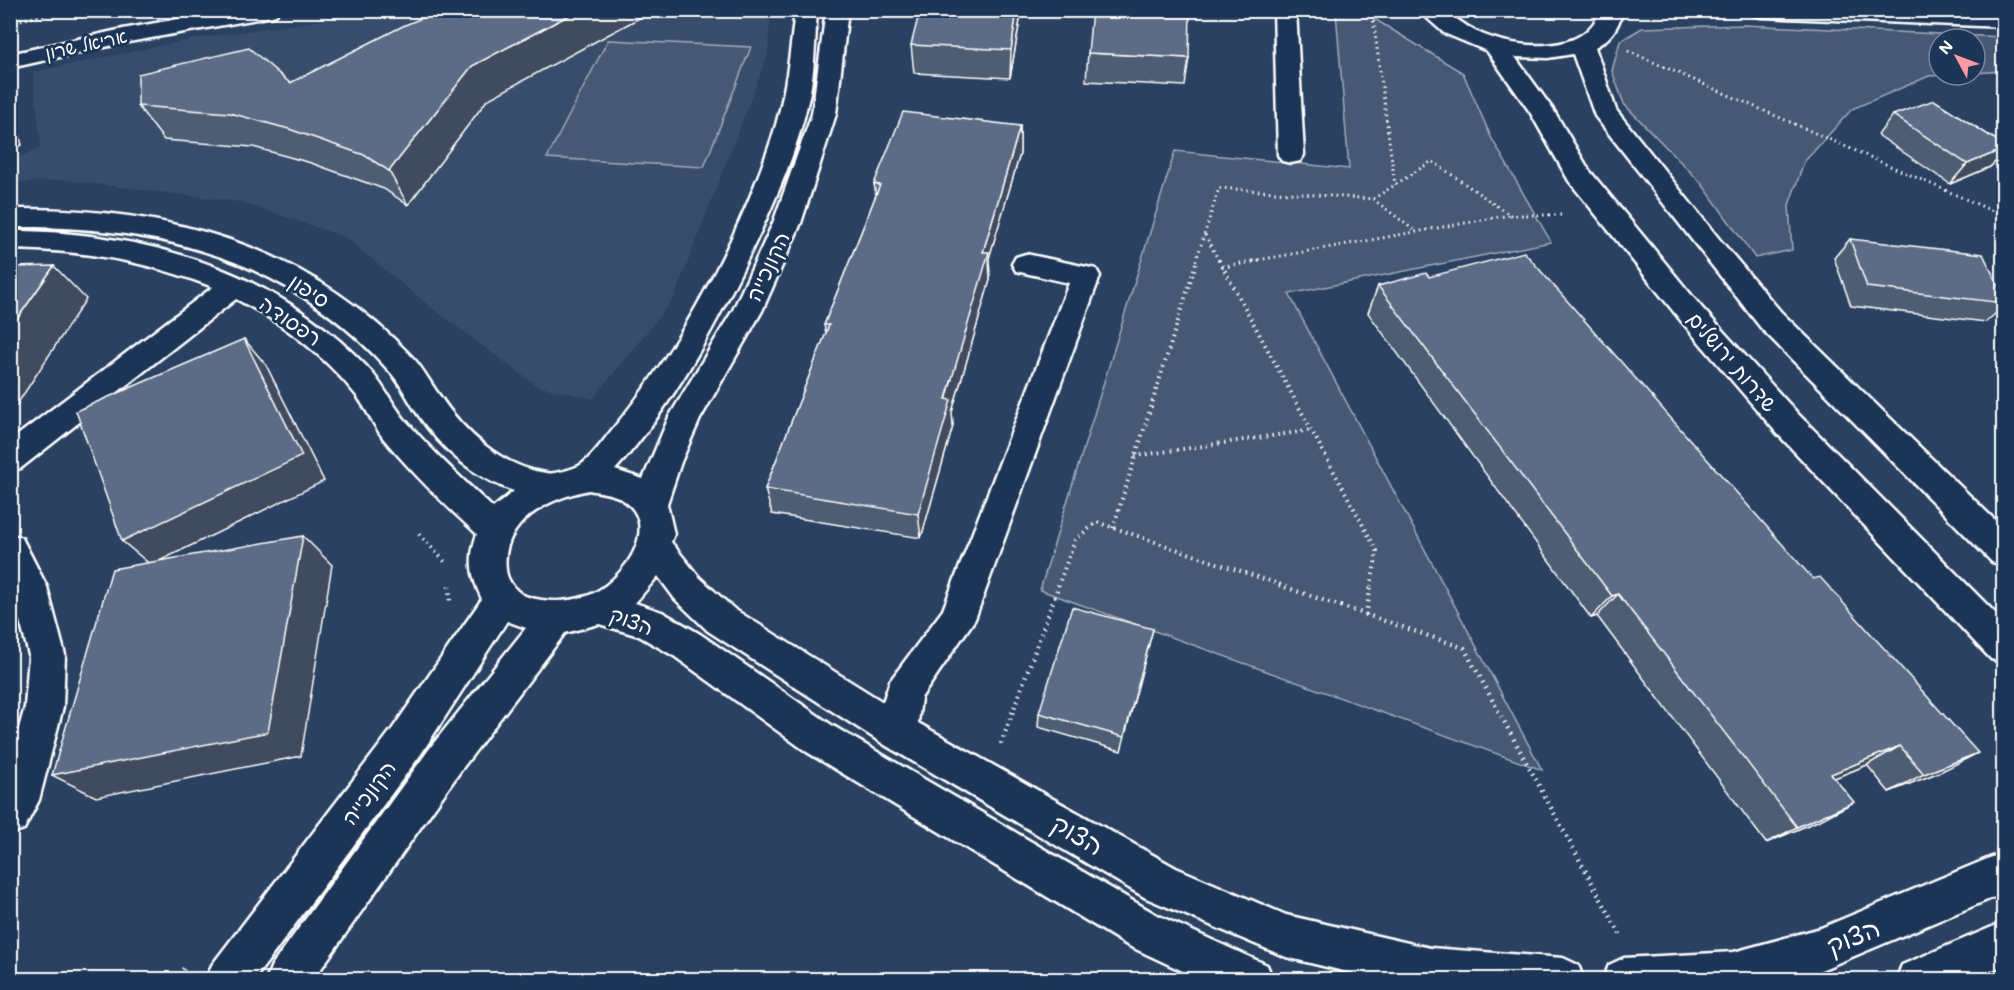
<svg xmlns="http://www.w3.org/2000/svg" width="2014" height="990" viewBox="0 0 2014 990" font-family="Mali,'Playpen Sans Hebrew',sans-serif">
	<rect width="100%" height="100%" fill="#2a4161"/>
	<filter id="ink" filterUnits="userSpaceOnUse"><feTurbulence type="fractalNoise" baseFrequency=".0167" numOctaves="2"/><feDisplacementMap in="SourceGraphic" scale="12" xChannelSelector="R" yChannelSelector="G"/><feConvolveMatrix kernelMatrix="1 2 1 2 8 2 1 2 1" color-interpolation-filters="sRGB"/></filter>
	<g filter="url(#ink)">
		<path fill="#394e6c" d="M765,10L770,16L768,54L674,298L593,399L537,386L432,308L345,237L241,202L64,180L11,183L10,162L41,147L33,72L199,38L384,11Z"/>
		<path fill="#465975" stroke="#a2acba" stroke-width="1.5" d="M1336,12L1368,15L1463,73L1491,137L1551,242L1289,294L1542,770L1040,590L1175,151L1349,169Z
			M1745,25L2003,37V71L1975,73V39H1939V75H1949L1929,76L1852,109L1804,162L1789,205L1792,250L1755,258L1702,184L1624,104L1612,71L1620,41L1642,28Z
			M608,40L751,47L704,167L547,158Z"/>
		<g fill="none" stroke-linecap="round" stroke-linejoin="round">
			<defs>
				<path id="minor" d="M227,10H279L276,15L268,17L123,43L10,68V54L123,29Z
					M795,10H817C815,39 815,68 809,97C797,153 773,206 748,258C712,333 671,408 615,470L643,479L669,417L733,310L773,223L812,114L826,10H848L836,114L801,223L762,311L700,419L681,462L667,504L674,534L671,542L699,577L734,609L883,702L890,681L943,610L1069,283L1016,271L1012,264L1016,257L1026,254L1096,269L1100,276L975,619L921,698L918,723L1176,868L1286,915L1430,948L1563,958L1578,965L1584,980H1380L1286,957L1146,898L885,745L708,631L675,599L658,576L635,603L662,612L700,634L833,726L1157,915L1267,965L1273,980H1202L1127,945L807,752L674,656L639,636L599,624L565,633L461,770L313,980H266L272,965L433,744L526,628L507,621L421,754L254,980H206L212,965L393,728L482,599C471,576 468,559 477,534C444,504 412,473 384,439C374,426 367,410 357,396C325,356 282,322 236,299L21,468L10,472V441L213,287C146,261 82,250 10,249V231C141,231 274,269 366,366C382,382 391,403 406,421C433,452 463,480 493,508L514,491C473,477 441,449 417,413C408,400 402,386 392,374C291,258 159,225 10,227V209C164,207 303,242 412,357C423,368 430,383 439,395C463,431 501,467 546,473C553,475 572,469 579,466C591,459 603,441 611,431C679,350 739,238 772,138C786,95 790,55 795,10ZM589,490C598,492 612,493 620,498C666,524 621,584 587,596C568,602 547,603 528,597C517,594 507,581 506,570C500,522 549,498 589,490Z
					M1274,10H1296L1304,155L1300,161L1291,163L1282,161L1278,155Z
					M10,534L22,538L47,587L65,655L63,707L39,800L24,829L10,834V760L25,707L29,655L10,583Z
					M2004,852V893L1821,970L1789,980H1603L1609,965L1624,958L1734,952L1821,928Z
					M2004,922V965L1969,980H1896L1902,965Z"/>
				<path id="major" d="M1418,10C1425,10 1435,9 1441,10C1451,13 1467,28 1477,32C1513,49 1586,57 1600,10H1623C1618,28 1611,39 1595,47L1616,110L1720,240L1781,312L2004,529V566L1992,562L1761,328L1595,116L1573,54L1548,58L1515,57L1554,111L1589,170L1702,308L1798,414L2004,622V663L1991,659L1776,432L1682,322L1569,181L1530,112L1487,51L1444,33Z
					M1750,10L2004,13V27L1761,17L1753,15Z"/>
			</defs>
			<use href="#minor" stroke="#fff" stroke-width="5"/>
			<use href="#major" stroke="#fff" stroke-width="5"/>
			<path stroke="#fff" stroke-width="3" stroke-dasharray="1.5 4" stroke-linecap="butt" d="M1372,10L1395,185
				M10,22L70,10
				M1628,51L2004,216
				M1373,199L1415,231
				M1205,235L1219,261
				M1196,261L1219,188L1373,199L1432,161L1510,215H1564
				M1253,261L1510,215"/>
			<path stroke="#fff" stroke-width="4" stroke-dasharray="1.5 4.5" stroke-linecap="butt" d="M1219,260L1377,551L1371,586
				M1222,267L1261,260
				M1135,456L1312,430
				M1113,528L1197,260
				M419,534L447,564
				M1058,586L1075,540L1097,522L1284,586"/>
			<path stroke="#fff" stroke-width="4.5" stroke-dasharray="1.5 5" stroke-linecap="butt" d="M1279,585L1464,648L1621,936
				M449,586L450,603
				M1366,615L1371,585
				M1001,744L1059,585
				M175,980L184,968"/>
			<use href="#minor" fill="#1d3557" fill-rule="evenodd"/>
			<use href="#major" fill="#1d3557" fill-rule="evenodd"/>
		</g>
		<path fill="#4e5d73" stroke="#fff" stroke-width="1.5" d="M1020,20L1010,78L914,73L911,45Z
			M1088,53L1189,58L1185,86L1086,81Z
			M290,83L487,100L408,205L384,189L311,163L253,147L164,140L138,106Z
			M1893,115L2004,145V153L1990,167L1950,184L1878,135Z
			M1020,126V154L989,258L990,280L952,412L953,426L921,538L772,514L765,489L826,333L824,325L876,195L874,184Z
			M1850,239L2004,298V306L1986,322L1851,306L1834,258Z
			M1429,277L1942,771L1889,792L1867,765L1834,778L1822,819L1766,843L1597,616L1591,618L1368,313L1378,286Z
			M1153,629L1121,751L1038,727L1039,713Z"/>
		<path fill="#404c5e" stroke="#fff" stroke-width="1.5" d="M579,10H654L487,100L408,205L389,171L472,66Z
			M1017,10H1020V20L1010,78L1011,50Z
			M10,100L22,145L10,149Z
			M1020,126V154L989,258L990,280L952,412L953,426L921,538L918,514L983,252Z
			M2004,149V153L1990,167L1950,184L1967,164Z
			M54,266L86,299L10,415V329Z
			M244,339L266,365L324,481L151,565L122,541Z
			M303,536L332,565L301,756L96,797L52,775Z
			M1618,594L1597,616L1591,618L1612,596Z
			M1900,746L1867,765L1800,792L1831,774Z
			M1978,753L1942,771L1889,792L1924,774Z
			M1854,802L1822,819L1766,843L1797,827Z"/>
		<path fill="#5b6c86" stroke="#fff" stroke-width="1.5" d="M442,10H579L472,66L389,171L364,155L289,129L230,113L138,106V74L249,48L290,83L405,25Z
			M920,10H1017L1011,50L911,45Z
			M1092,10H1190L1189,58L1088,53Z
			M1934,100L2004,145V149L1967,164L1893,115Z
			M903,112L1020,126L983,252H989L946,399L951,400L918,514L765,489L829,325H824L880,185L874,184Z
			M1850,239L1983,254L2004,298V303L1867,287Z
			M1524,252L1813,579L1820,577L1978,753L1924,774L1900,746L1831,774L1854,802L1797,827L1618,594L1612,596L1378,286L1426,273L1429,277Z
			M54,266L10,329V267Z
			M244,339L302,456L122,541L76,411Z
			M303,536L268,732L52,775L112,569Z
			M1072,607L1153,629L1124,737L1039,713Z"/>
	</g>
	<g text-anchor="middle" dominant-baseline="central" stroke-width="6" stroke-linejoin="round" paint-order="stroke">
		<g font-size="18" fill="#fff" stroke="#1d3557">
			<text transform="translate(86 44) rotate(-12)">אריאל שרון</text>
		</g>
		<g font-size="21" fill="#fff" stroke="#1d3557">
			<text transform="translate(767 266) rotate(-65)">הקונכייה</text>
			<text transform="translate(310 290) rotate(33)">סיפון</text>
			<text transform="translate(291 320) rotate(35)">רפסודה</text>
			<text transform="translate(1733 361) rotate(49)">שדרות ירושלים</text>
			<text transform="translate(632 620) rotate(20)">הצוק</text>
			<text transform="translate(368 792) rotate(-53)">הקונכייה</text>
		</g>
		<g font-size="26" fill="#fff" stroke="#1d3557">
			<text transform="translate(1078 834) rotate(30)">הצוק</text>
			<text transform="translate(1853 936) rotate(-22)">הצוק</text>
		</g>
	</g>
	<rect width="2014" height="990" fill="none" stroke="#1d3557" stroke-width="36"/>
	<rect x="18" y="18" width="1978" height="954" fill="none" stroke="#fff" stroke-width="2" filter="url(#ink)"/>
	<g transform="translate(1957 57) rotate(311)"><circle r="28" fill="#1d3557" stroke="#77869a" stroke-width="1.5"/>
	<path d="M0-4.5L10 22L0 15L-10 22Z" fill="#ff9aa2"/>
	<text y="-9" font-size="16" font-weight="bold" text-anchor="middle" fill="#ffffff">N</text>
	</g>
</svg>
